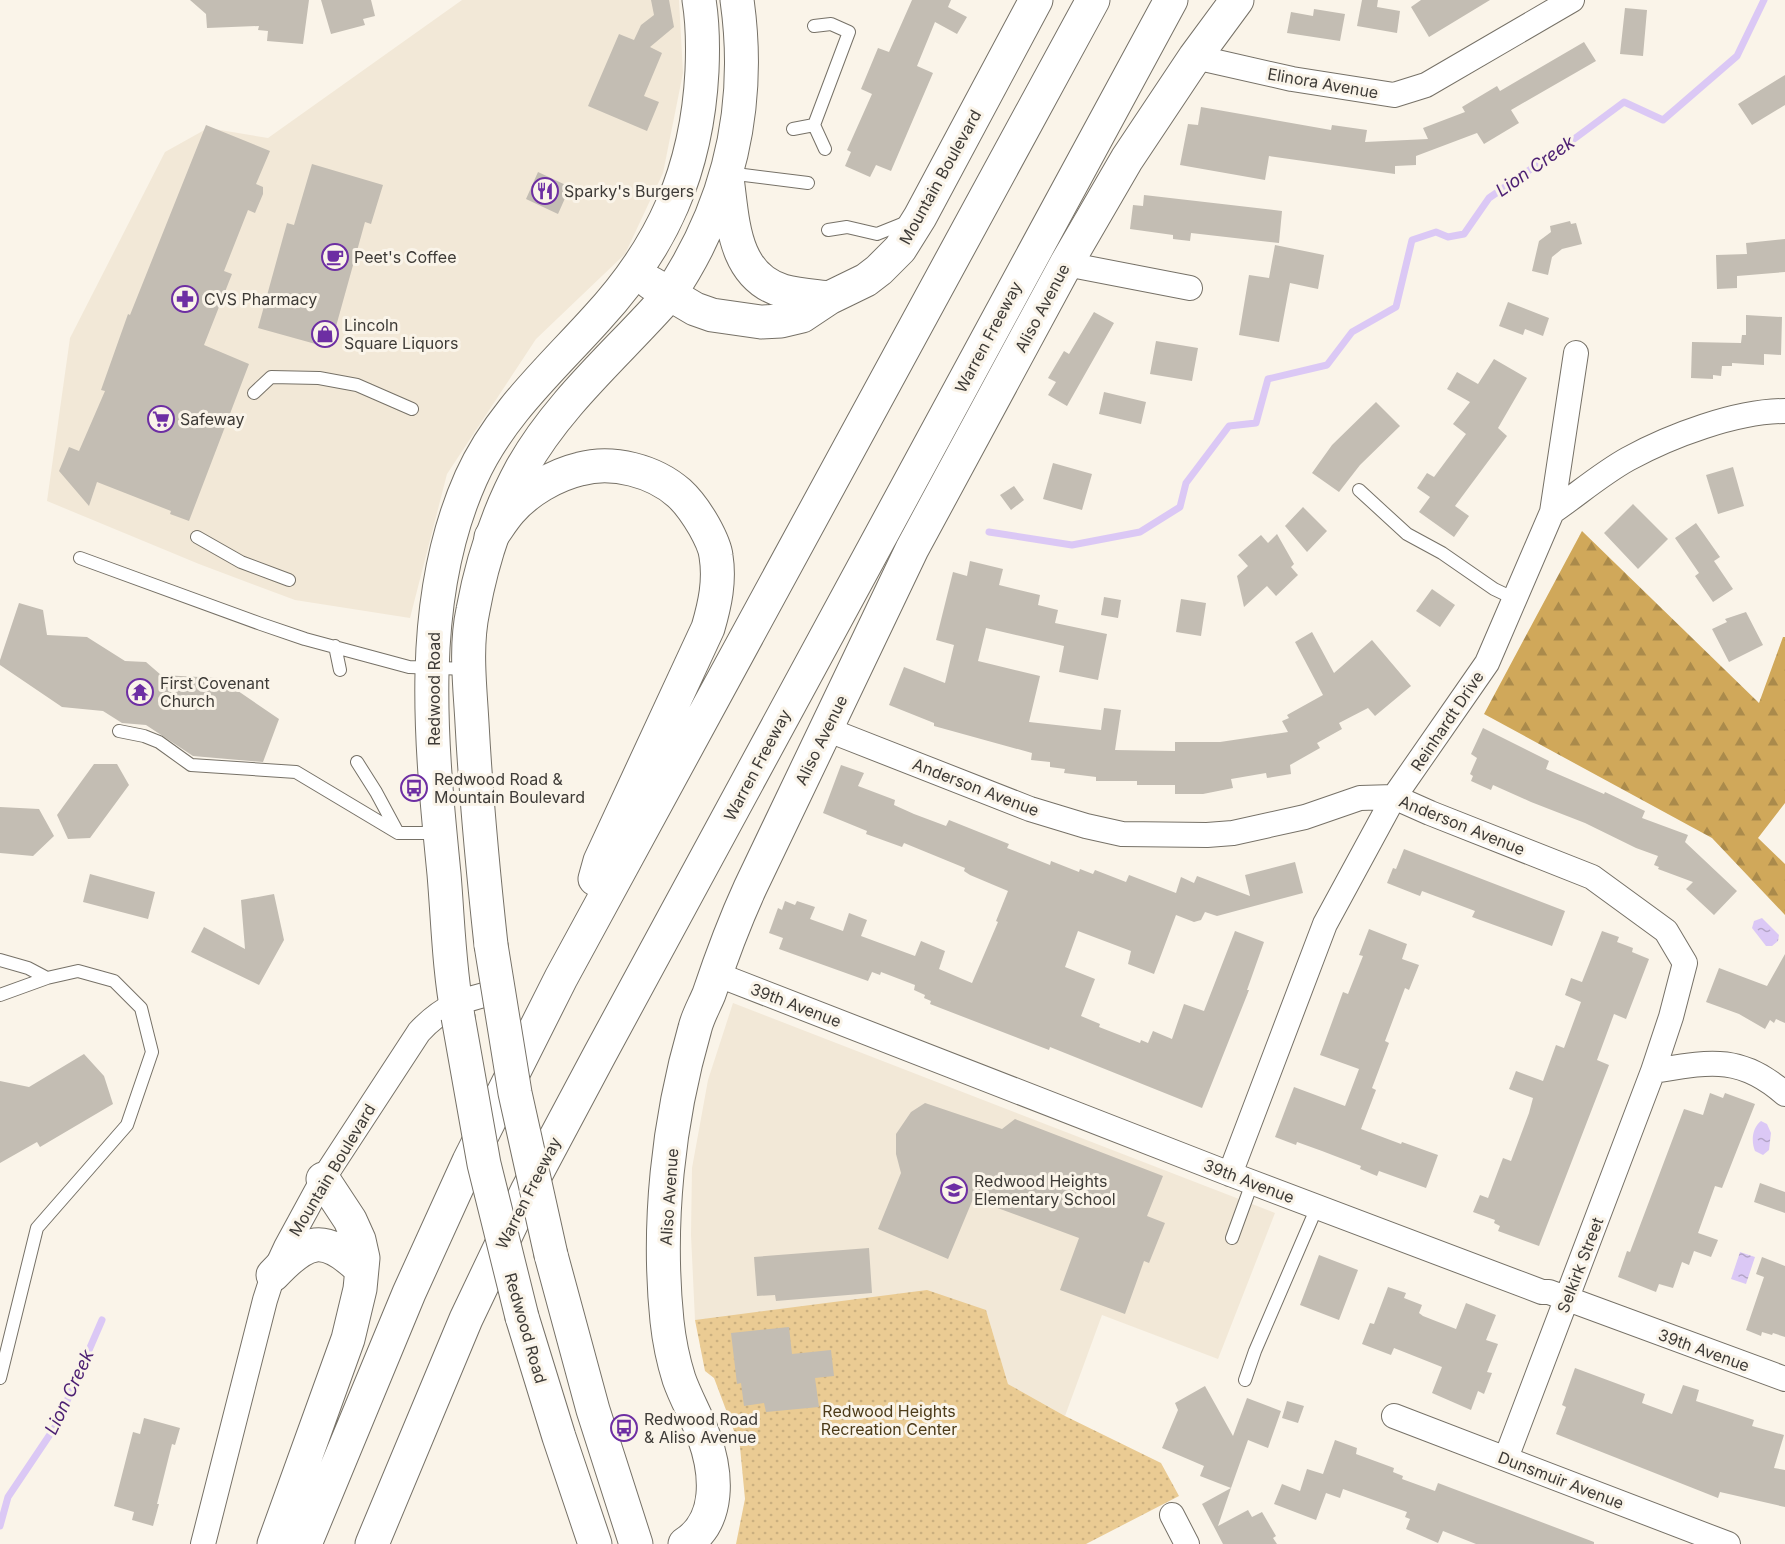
<svg xmlns="http://www.w3.org/2000/svg" width="1785" height="1544" viewBox="0 0 1785 1544" font-family="Inter,sans-serif">
	<defs>
		<pattern id="green-dots" width="8" height="8" patternUnits="userSpaceOnUse" patternTransform="scale(1.5)"><rect width="8" height="8" fill="#eacb93"/><path d="M2 2h.1M6 6h.1" fill="none" stroke="#caaf7f" stroke-width="1.8" stroke-linecap="round"/></pattern>
		<pattern id="forest-firs" width="22" height="20" patternUnits="userSpaceOnUse" patternTransform="scale(1.5)"><rect width="22" height="20" fill="#d0a85a"/><path d="M5 1l3.5 6h-7zM16 11l3.5 6h-7z" fill="#aa8a4b"/></pattern>
		<pattern id="water-ripples" width="26" height="14" patternUnits="userSpaceOnUse" patternTransform="scale(1.5)"><rect width="26" height="14" fill="#dbc8f5"/><path d="M2 4q2-2 4 0t4 0M15 11q2-2 4 0t4 0" fill="none" stroke="#b3a4c7"/></pattern>
	</defs>
	<rect width="100%" height="100%" fill="#faf4e9"/>
	<path fill="#f2e8d7" d="M462,0H679L683,73L663,173L625,254L536,339L447,474L410,618L295,600L199,564L47,501L70,338L165,152L208,128L268,138Z
		M733,1003L1275,1213L1218,1359L1102,1315L1065,1416L1008,1384L986,1310L695,1320L691,1235L692,1168L708,1080Z"/>
	<path fill="url(#green-dots)" d="M927,1290L986,1310L1008,1384L1065,1416L1161,1463L1179,1496L1086,1544H736L745,1499L740,1447L714,1378L705,1371L695,1320Z"/>
	<path fill="url(#forest-firs)" d="M1582,531L1759,703L1783,637H1785V803L1758,838L1785,864V915L1712,838L1484,714Z"/>
	<path fill="url(#water-ripples)" d="M1762,918L1779,935L1778,941L1772,946H1766L1752,928L1754,921Z
		M1761,1121L1767,1124L1771,1133L1769,1150L1763,1155L1755,1151C1751,1141 1752,1128 1761,1121Z
		M1740,1252L1755,1257L1746,1284L1731,1279Z"/>
	<g fill="none" stroke-linecap="round" stroke-linejoin="round">
		<path stroke="#dbc8f5" stroke-width="7" d="M989,532L1072,545L1140,532L1180,507L1186,483L1229,426L1256,423L1268,379L1327,365L1352,332L1396,307L1412,240L1436,232L1448,237L1464,234L1489,198L1570,142L1624,102L1663,120L1737,56L1764,0
			M0,1526L8,1497L57,1424L102,1320"/>
	</g>
	<path fill="#c3bdb3" d="M190,0H309L303,44L267,41L268,31L258,30L259,26L207,28L206,14Z
		M321,0H371L375,16L363,19L365,25L331,34Z
		M651,0H669L674,27L650,47L662,53L644,96L659,102L647,131L588,106L619,34L634,40L641,25L654,15Z
		M912,0H951L948,7L967,17L957,34L935,22L917,66L933,73L891,171L876,165L870,177L845,166L851,152L847,150L872,94L861,89L878,48L889,52Z
		M1362,0H1378L1377,7L1400,11L1397,33L1357,26Z
		M1421,0H1490L1429,37L1411,7Z
		M1625,8L1647,10L1643,56L1620,54Z
		M1314,9L1345,14L1340,41L1287,33L1291,12L1313,16Z
		M1584,42L1596,61L1511,110L1519,123L1484,144L1477,133L1416,156V165L1395,166V174L1269,156L1265,180L1180,165L1188,124L1198,125L1201,107L1331,130L1332,125L1367,130L1365,142L1428,139L1423,128L1465,112L1462,107L1497,86L1500,91Z
		M1785,75V105L1752,125L1738,104Z
		M206,125L270,151L256,184L263,187V194L255,213L248,210L224,271L232,274L204,345L249,364L189,521L170,514L171,511L97,482L89,506L59,471L69,447L79,451L105,391L101,390L128,314L130,315Z
		M312,164L383,185L371,224L365,222L330,348L258,328L287,223L294,225Z
		M538,172L570,187L558,214L526,199Z
		M1144,195L1282,211L1279,243L1191,233L1190,241L1173,239V235L1130,229L1133,205L1143,206Z
		M1570,221L1571,224L1576,223L1582,244L1562,249L1552,257L1548,275L1532,271L1539,241L1551,232L1550,226Z
		M1785,239V272L1737,276V288L1717,289L1716,255L1747,254L1746,243Z
		M1275,245L1324,255L1318,289L1290,283L1279,342L1239,335L1249,275L1269,278Z
		M1508,302L1549,318L1543,336L1525,329L1523,335L1499,326Z
		M1094,312L1114,323L1067,406L1048,395L1056,382L1048,378L1064,351L1069,354Z
		M1746,315L1782,317L1781,355L1764,354V365L1732,363V366H1722L1721,376L1713,375V379L1691,378L1692,342L1741,343L1742,335H1746Z
		M1156,341L1198,348L1192,381L1150,374Z
		M1494,359L1527,378L1498,428L1507,436L1455,506L1469,516L1454,537L1419,512L1430,497L1417,488L1427,473L1434,477L1466,434L1453,424L1470,402L1447,389L1457,372L1478,384Z
		M1104,392L1146,402L1141,424L1099,414Z
		M1376,402L1400,426L1360,465L1339,492L1312,473L1332,445Z
		M1053,463L1092,474L1082,510L1043,499Z
		M1733,467L1744,506L1718,514L1706,475Z
		M1014,486L1024,500L1011,510L1000,495Z
		M1633,504L1668,539L1638,569L1604,533Z
		M1303,507L1327,531L1307,552L1285,526Z
		M1696,523L1720,557L1714,561L1733,589L1713,602L1695,576L1699,573L1675,538Z
		M1277,534L1294,564L1291,567L1298,575L1276,596L1267,586L1244,607L1237,576L1248,566L1238,555L1261,535L1268,543Z
		M970,561L1003,569L999,585L1040,595L1038,605L1058,610L1055,623L1107,634L1098,680L1059,672L1064,646L986,628L978,661L1040,676L1029,722L1101,730L1104,708L1121,710L1115,750L1175,751V742H1220L1288,732L1282,721L1289,718L1287,715L1323,695L1295,642L1312,632L1334,673L1372,640L1411,686L1375,716L1368,708L1339,723L1342,729L1317,743L1320,748L1290,765L1291,774L1267,778L1266,773L1231,779L1233,788L1203,794H1175V785H1137V781H1096V777L1064,773L1065,769L1050,767V762L1031,760L1032,753L934,726V723L889,705L904,667L945,683L954,645L936,640L953,572L967,576Z
		M1432,589L1455,605L1440,627L1416,611Z
		M1104,597L1121,600L1118,618L1101,615Z
		M1181,599L1206,603L1201,636L1176,632Z
		M19,603L43,610L47,635L87,637L125,661L146,662L161,675L219,678L279,719L263,762L193,756L146,725L122,723L103,711L62,707L0,665V660Z
		M1746,612L1763,645L1729,662L1712,629L1727,622L1725,619Z
		M1483,728L1549,761L1546,769L1604,794L1605,792L1645,811L1642,818L1688,835L1685,842L1737,891L1714,915L1686,889L1693,882L1658,869L1659,867L1654,865L1658,856L1636,848L1585,823L1531,802L1493,785L1491,790L1471,781L1473,776L1470,774L1477,758L1471,754Z
		M94,764H117L129,785L90,838L68,839L57,815Z
		M841,765L864,773L858,786L895,800L894,805L914,814L946,826L949,820L1009,844L1007,848L1050,865L1051,861L1079,872L1080,869L1093,874L1095,870L1126,882L1129,875L1176,893L1181,877L1194,883L1197,876L1250,896L1245,875L1295,862L1303,893L1217,916L1205,912L1201,920L1194,922L1176,915L1154,974L1128,964L1131,951L1078,931L1065,967L1095,979L1081,1016L1100,1024L1099,1027L1140,1043L1141,1040L1148,1043L1153,1031L1172,1039L1184,1004L1204,1011L1235,931L1264,942L1247,990H1249L1202,1108L1050,1047L1049,1050L930,1004L931,1001L924,998L925,995L914,990L915,985L881,972L880,975L872,972L868,981L779,949L783,938L769,933L778,908L782,910L785,901L795,905L797,901L815,907L810,919L843,931L849,913L867,920L861,936L915,956L921,941L945,951L939,969L972,983L998,922L996,921L1008,891L970,875L964,871L965,868L904,843L902,847L866,834L867,831L823,813Z
		M0,807L39,809L54,836L33,856L0,853Z
		M1404,849L1565,911L1552,946L1472,917L1475,911L1422,891L1420,896L1387,883L1393,868L1396,869Z
		M90,874L155,892L148,919L83,902Z
		M274,894L284,940L259,985L191,952L204,927L245,949L241,900Z
		M1369,929L1407,944L1402,959L1419,965L1409,990L1405,988L1385,1041L1389,1043L1372,1088L1376,1090L1361,1129L1401,1144L1402,1142L1438,1155L1426,1188L1379,1171L1377,1176L1360,1169L1361,1166L1322,1151L1297,1142L1296,1145L1275,1137L1294,1087L1345,1106L1359,1069L1320,1055L1343,992L1348,994L1363,956L1359,955Z
		M1602,931L1619,937L1617,942L1633,948L1632,952L1649,959L1626,1019L1614,1014L1597,1060L1609,1065L1539,1246L1498,1231L1500,1226L1494,1223L1495,1220L1473,1212L1480,1195L1488,1198L1503,1158L1511,1161L1529,1113L1533,1098L1509,1089L1516,1071L1543,1081L1556,1045L1564,1048L1581,1002L1565,995L1571,978L1582,982Z
		M1785,954V1023L1776,1019L1774,1023L1770,1020L1765,1029L1739,1014L1706,1002L1719,968L1767,986Z
		M84,1054L104,1076L113,1104L40,1147L37,1142L0,1163V1081L29,1087Z
		M1710,1093L1723,1098L1725,1093L1755,1104L1722,1188L1715,1186L1698,1233L1718,1240L1711,1257L1694,1251L1689,1265L1682,1262L1673,1288L1659,1284L1656,1292L1618,1277L1627,1251L1630,1252L1684,1109L1703,1115Z
		M925,1103L1002,1129L1015,1119L1163,1176L1147,1216L1165,1223L1149,1263L1144,1261L1125,1314L1060,1290L1079,1238L973,1199L948,1259L878,1229L901,1173L896,1154V1134L911,1112Z
		M1760,1183L1785,1192V1213L1754,1202Z
		M869,1248L872,1293L776,1301L775,1295L757,1296L754,1257Z
		M1319,1255L1358,1270L1339,1320L1300,1305Z
		M1762,1257L1785,1266V1337L1773,1333L1772,1335L1762,1332L1761,1336L1746,1330L1764,1277L1756,1274Z
		M1388,1287L1406,1293L1404,1298L1422,1305L1419,1313L1423,1316L1456,1329L1466,1303L1496,1315L1486,1340L1498,1344L1487,1372L1492,1373L1484,1394L1478,1391L1471,1410L1432,1393L1442,1367L1394,1348L1391,1355L1362,1344L1370,1323L1374,1324Z
		M789,1327L792,1354L831,1350L834,1376L815,1378L819,1407L766,1412L764,1403L744,1406L741,1383L737,1384L731,1333Z
		M1575,1368L1645,1394L1642,1403L1672,1414L1683,1385L1699,1390L1696,1401L1754,1420L1752,1426L1784,1435L1774,1468L1785,1470V1507L1720,1492L1718,1498L1556,1434L1566,1407L1562,1405Z
		M1205,1386L1233,1436L1247,1398L1281,1411L1268,1448L1248,1440L1231,1488L1200,1476L1204,1466L1162,1448L1178,1410L1175,1403Z
		M1287,1401L1304,1406L1298,1423L1282,1418Z
		M144,1418L180,1428L175,1445L172,1444L157,1504H159L153,1526L132,1520L134,1512L114,1506L133,1432L140,1434Z
		M1335,1440L1357,1448L1356,1454L1394,1468L1393,1472L1403,1476L1402,1479L1435,1491L1438,1483L1594,1542V1544H1476L1443,1531L1438,1543L1406,1529L1410,1519L1405,1517L1407,1512L1343,1489L1340,1498L1326,1493L1316,1520L1274,1504L1282,1484L1300,1491L1307,1469L1323,1474Z
		M1231,1488L1218,1526L1248,1510L1252,1517L1262,1512L1276,1536L1273,1538L1277,1544H1223L1202,1504Z"/>
	<g fill="none" stroke-linecap="round" stroke-linejoin="round">
		<defs>
			<path id="lane" d="M814,26L831,24L849,32L814,125
				M814,125L825,149
				M793,129L814,125
				M728,173L808,183
				M828,230L847,227L877,234L907,222
				M254,393L271,377L319,378L357,385L412,409
				M1359,490L1407,534L1442,553L1494,589L1515,599
				M197,537L241,562L289,580
				M80,558L261,624L305,639L409,667L469,669
				M335,646L340,670
				M119,731L144,736L159,742L191,765L296,772L398,833H440
				M357,762L376,792L397,831
				M0,960L28,968L47,978L78,971L114,981L141,1008L152,1052L127,1125L37,1228L0,1378
				M0,995L47,978
				M1232,1238L1252,1183
				M1245,1380L1255,1351L1317,1207"/>
			<path id="street" d="M1195,57L1292,79L1394,95L1426,85L1572,0
				M1066,264L1190,288
				M1552,512C1577,495 1601,474 1628,459C1670,436 1736,411 1785,411
				M826,729L1030,809L1086,826L1122,834L1207,835L1233,833L1305,817L1360,798L1394,797L1430,813L1592,877L1666,931L1685,963L1671,1017L1653,1071L1506,1458
				M716,974L1230,1174L1542,1292H1549L1785,1379
				M1653,1071C1708,1062 1740,1054 1785,1094
				M1230,1174L1325,924L1394,797L1487,663L1552,512L1576,353
				M1394,1416L1728,1544
				M1172,1515L1187,1544
				M203,1544L265,1300L273,1275L286,1247L323,1179L419,1032C443,1006 464,999 497,992"/>
			<path id="secondary" d="M727,178C733,221 733,276 783,291C797,295 813,296 829,298
				M651,283L695,309L712,315L761,322L781,321L802,316L829,298L866,280L879,270L900,249L920,217L1036,0
				M491,945C483,871 476,797 472,723C470,686 465,647 473,610C482,561 498,512 522,468C559,402 620,351 669,295C729,206 752,106 737,0
				M458,1017C449,970 448,921 444,874C431,743 416,601 471,478C499,415 551,369 596,319C663,247 697,170 702,71C703,48 703,24 699,0
				M551,1255L593,1410L636,1544
				M522,1317L559,1437L595,1544
				M685,1544C721,1521 717,1473 704,1437C697,1417 686,1399 679,1379C673,1360 669,1340 667,1321C657,1224 668,1121 695,1028C698,1016 704,1006 709,994C721,958 734,923 750,888L912,549L1066,264L1127,159L1195,57L1237,0"/>
			<path id="highway" d="M491,537C497,529 503,519 510,511C527,491 555,475 580,469C613,460 654,471 679,493C690,503 697,514 704,526C709,535 715,546 716,556C720,581 715,604 708,628L600,861L595,879
				M273,1275C307,1239 323,1233 361,1269
				M274,1544L348,1339L360,1289L363,1258L359,1240L350,1220L323,1179
				M305,1544L409,1293L469,1161L561,978L1093,0
				M372,1544L466,1319L527,1191L600,1054L1171,0"/>
		</defs>
		<use href="#lane" stroke="#767167" stroke-width="14"/>
		<use href="#street" stroke="#767167" stroke-width="26"/>
		<use href="#secondary" stroke="#767167" stroke-width="35"/>
		<use href="#highway" stroke="#767167" stroke-width="35"/>
		<use href="#lane" stroke="#fff" stroke-width="12"/>
		<use href="#street" stroke="#fff" stroke-width="24"/>
		<use href="#secondary" stroke="#fff" stroke-width="33"/>
		<use href="#highway" stroke="#fff" stroke-width="33"/>
		<defs>
			<path id="secondary-bridge" d="M491,945L515,1093L551,1255
				M458,1017L484,1164L522,1317"/>
		</defs>
		<use href="#secondary-bridge" stroke="#767167" stroke-width="35" stroke-linecap="butt"/>
		<use href="#secondary-bridge" stroke="#fff" stroke-width="33"/>
	</g>
	<defs>
		<symbol id="restaurant-ring" viewBox="-11 -11 22 22"><circle r="9.5" fill="#faf4e9" stroke="#6d2ea3" stroke-width="1.5"/><path d="M-5-6h1v4h1v-4h1v4h1v-4h1v5L-1.5 .5V6h-2V.5L-5-1ZM5-6V6H3V1.5H1.5Q1.5-4 5-6Z" fill="#6d2ea3"/></symbol>
		<symbol id="cafe-ring" viewBox="-11 -11 22 22"><circle r="9.5" fill="#faf4e9" stroke="#6d2ea3" stroke-width="1.5"/><path d="M-5.5-4.5H6V0H3Q3 3.5 0 3.5H-2.5Q-5.5 3.5-5.5 0ZM3-3.2v2h1.7v-2ZM-6 4.5H4V6H-6Z" fill="#6d2ea3"/></symbol>
		<symbol id="pharmacy-ring" viewBox="-11 -11 22 22"><circle r="9.5" fill="#faf4e9" stroke="#6d2ea3" stroke-width="1.5"/><path d="M-2-6h4v4h4v4h-4v4h-4v-4h-4v-4h4Z" fill="#6d2ea3"/></symbol>
		<symbol id="shop-ring" viewBox="-11 -11 22 22"><circle r="9.5" fill="#faf4e9" stroke="#6d2ea3" stroke-width="1.5"/><path d="M-5-2.5h2.3a2.7 3.5 0 0 1 5.4 0H5L5.5 6h-11ZM-1.5-2.5h3a1.5 2.3 0 0 0-3 0Z" fill="#6d2ea3"/></symbol>
		<symbol id="supermarket-ring" viewBox="-11 -11 22 22"><circle r="9.5" fill="#faf4e9" stroke="#6d2ea3" stroke-width="1.5"/><path d="M-6-5.5h2.5l.6 2H6L4.5 2H-2.5L-4.4-4H-6ZM-1.5 3.2a1.3 1.3 0 1 0 .1 0ZM3 3.2a1.3 1.3 0 1 0 .1 0Z" fill="#6d2ea3"/></symbol>
		<symbol id="temple-ring" viewBox="-11 -11 22 22"><circle r="9.5" fill="#faf4e9" stroke="#6d2ea3" stroke-width="1.5"/><path d="M0-6L5-2H3V0L6.5 2.5H4V6H1.5V3h-3V6H-4V2.5H-6.5L-3 0V-2H-5Z" fill="#6d2ea3"/></symbol>
		<symbol id="bus-ring" viewBox="-11 -11 22 22"><circle r="9.5" fill="#faf4e9" stroke="#6d2ea3" stroke-width="1.5"/><path d="M-5-6H5V4H4V6H2V4H-2V6H-4V4H-5ZM-3.5-4V0h7V-4ZM-3.5 1.2v1.5H-2V1.2ZM2 1.2v1.5H3.5V1.2Z" fill="#6d2ea3"/></symbol>
		<symbol id="school-ring" viewBox="-11 -11 22 22"><circle r="9.5" fill="#faf4e9" stroke="#6d2ea3" stroke-width="1.5"/><path d="M0-5L7-2L0 1L-7-2ZM-4 1L0 2.5L4 1V4Q0 6-4 4Z" fill="#6d2ea3"/></symbol>
	</defs>
	<g fill-rule="evenodd">
		<use href="#restaurant-ring" x="530" y="176" width="30" height="30"/>
		<use href="#cafe-ring" x="320" y="242" width="30" height="30"/>
		<use href="#pharmacy-ring" x="170" y="284" width="30" height="30"/>
		<use href="#shop-ring" x="310" y="319" width="30" height="30"/>
		<use href="#supermarket-ring" x="146" y="404" width="30" height="30"/>
		<use href="#temple-ring" x="125" y="677" width="30" height="30"/>
		<use href="#bus-ring" x="399" y="773" width="30" height="30"/>
		<use href="#school-ring" x="939" y="1175" width="30" height="30"/>
		<use href="#bus-ring" x="609" y="1413" width="30" height="30"/>
	</g>
	<g text-anchor="middle" dominant-baseline="central" stroke-width="6" stroke-linejoin="round" paint-order="stroke">
		<g font-size="16" fill="#3e3b37" stroke="#faf4e9">
			<text transform="translate(1323 83) rotate(10)">Elinora Avenue</text>
			<text transform="translate(940 177) rotate(-61)">Mountain Boulevard</text>
			<text transform="translate(1042 308) rotate(-62)">Aliso Avenue</text>
			<text transform="translate(988 337) rotate(-62)">Warren Freeway</text>
			<text transform="translate(434 689) rotate(-90)">Redwood Road</text>
			<text transform="translate(1447 721) rotate(-56)">Reinhardt Drive</text>
			<text transform="translate(821 740) rotate(-64)">Aliso Avenue</text>
			<text transform="translate(757 765) rotate(-62)">Warren Freeway</text>
			<text transform="translate(976 787) rotate(21)">Anderson Avenue</text>
			<text transform="translate(1462 825) rotate(22)">Anderson Avenue</text>
			<text transform="translate(796 1005) rotate(21)">39th Avenue</text>
			<text transform="translate(332 1170) rotate(-59)">Mountain Boulevard</text>
			<text transform="translate(1249 1181) rotate(21)">39th Avenue</text>
			<text transform="translate(528 1193) rotate(-63)">Warren Freeway</text>
			<text transform="translate(669 1197) rotate(-86)">Aliso Avenue</text>
			<text transform="translate(1580 1265) rotate(-69)">Selkirk Street</text>
			<text transform="translate(526 1328) rotate(74)">Redwood Road</text>
			<text transform="translate(1704 1350) rotate(20)">39th Avenue</text>
			<text transform="translate(1561 1480) rotate(21)">Dunsmuir Avenue</text>
		</g>
		<g font-size="16" fill="#3e3b37" stroke="#faf4e9" text-anchor="start">
			<text x="564" y="191">Sparky's Burgers</text>
			<text x="354" y="257">Peet's Coffee</text>
			<text x="204" y="299">CVS Pharmacy</text>
			<text x="344" y="325">Lincoln<tspan x="344" dy="18">Square Liquors</tspan></text>
			<text x="180" y="419">Safeway</text>
			<text x="160" y="683">First Covenant<tspan x="160" dy="18">Church</tspan></text>
			<text x="434" y="779">Redwood Road &amp;<tspan x="434" dy="18">Mountain Boulevard</tspan></text>
			<text x="974" y="1181">Redwood Heights<tspan x="974" dy="18">Elementary School</tspan></text>
			<text x="644" y="1419">Redwood Road<tspan x="644" dy="18">&amp; Aliso Avenue</tspan></text>
		</g>
		<g font-size="16" fill="#4c3b19" stroke="#faf4e9">
			<text x="889" y="1411">Redwood Heights<tspan x="889" dy="18">Recreation Center</tspan></text>
		</g>
		<g font-size="18" font-style="italic" fill="#4b1e72" stroke="#faf4e9">
			<text transform="translate(1535 166) rotate(-35)">Lion Creek</text>
			<text transform="translate(69 1392) rotate(-65)">Lion Creek</text>
		</g>
	</g>
</svg>
